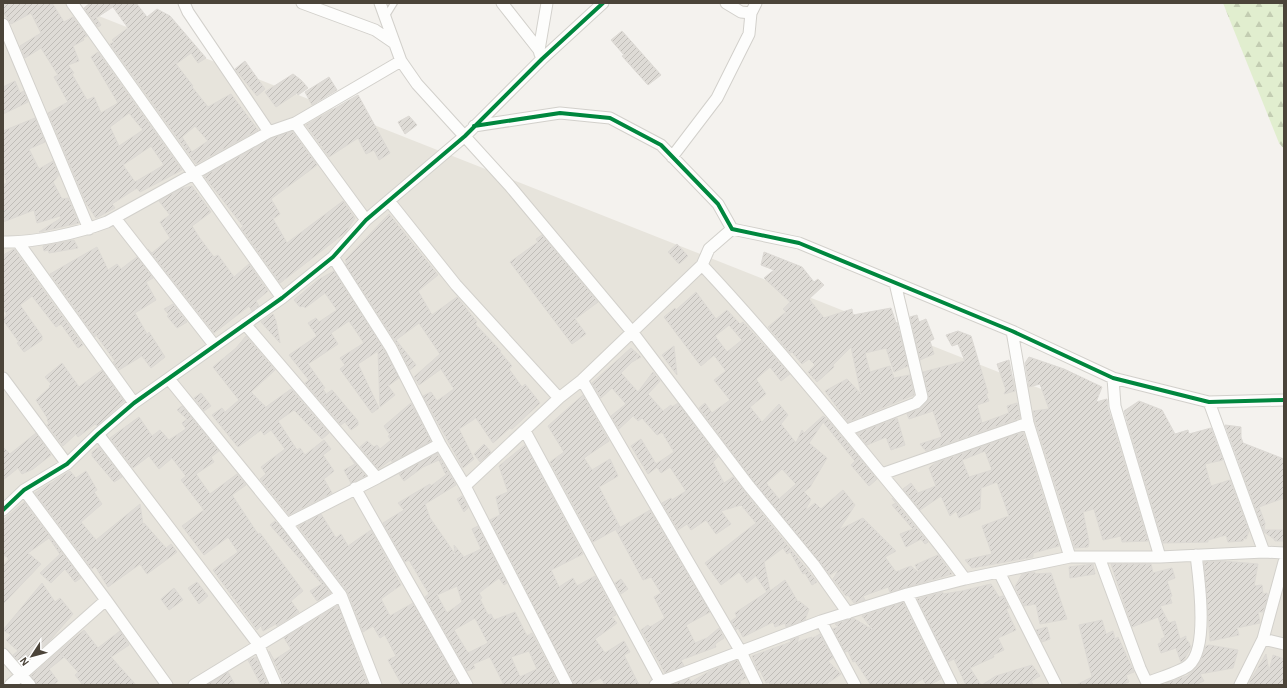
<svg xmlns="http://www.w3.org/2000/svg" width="1287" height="688" viewBox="0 0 1287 688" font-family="'Alegreya Sans',sans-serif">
	<defs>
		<pattern id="forest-firs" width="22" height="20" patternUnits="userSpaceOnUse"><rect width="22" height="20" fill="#e1eecf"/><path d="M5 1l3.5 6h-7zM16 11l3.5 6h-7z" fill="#c3cdb2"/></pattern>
		<pattern id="building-hatch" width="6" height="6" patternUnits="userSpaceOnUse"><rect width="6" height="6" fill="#dedbd6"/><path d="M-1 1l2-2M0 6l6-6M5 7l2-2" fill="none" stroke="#c0bdb8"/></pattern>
	</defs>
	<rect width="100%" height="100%" fill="#f4f2ee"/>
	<path fill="#e7e4dc" d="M3,3H66L1284,485V685H3Z"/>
	<path fill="url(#forest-firs)" d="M1223,3H1284V149L1279,143Z"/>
	<path fill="url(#building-hatch)" stroke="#dcd9d4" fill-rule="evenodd" d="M3,3H52L64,22L73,17L87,36L83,38L84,40L73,46L79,61L68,65L74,73L72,74L87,100L94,97L101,113L118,103L91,57L98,52L182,170L140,192L137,188L112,204L115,208L96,218L86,203L48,113L68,102L54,77L58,75L41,48L25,58L20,46L41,33L31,13L11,24L3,12ZM129,113L143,130L119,146L110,127ZM151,146L164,165L135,182L123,165Z
		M90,3H136L147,17L157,9L170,16L206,58L198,63L191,53L176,64L193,86L192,87L208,107L231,94L258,130L196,164L110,44L114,42L112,40L128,28L113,7L96,18L101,25L98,27L84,8ZM195,126L208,141L192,152L182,137Z
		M622,31L661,75L648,85L622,56L624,55L611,40Z
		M245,61L265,89L257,96L235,69Z
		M293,74L301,80L308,88L298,95L297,93L276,107L265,92Z
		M329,77L337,90L312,105L305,92Z
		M15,81L20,93L24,91L28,102L3,114V87Z
		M358,95L390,153L379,160L374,150L366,154L358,138L329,157L306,125Z
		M409,116L417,125L405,134L398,122Z
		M35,118L45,142L29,149L39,169L53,161L59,175L53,182L62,199L68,198L79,223L39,232L61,218L60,216L37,223L34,210L3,222V185L7,183L3,172V131Z
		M292,131L317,165L271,199L280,214L273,219L287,243L343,201L355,218L346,232L280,283L241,228L243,226L204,176L272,138Z
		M192,186L211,212L192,226L199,237L214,257L218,255L234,277L249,264L268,291L256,301L259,306L252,311L249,306L214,333L148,249L152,253L170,238L160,222L170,215L159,201L180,189Z
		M389,214L438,275L418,291L432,315L457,297L477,322L475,324L501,351L500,352L512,366L509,369L522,387L525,384L540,403L512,429L510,428L493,443L476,418L459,429L474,459L463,468L423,396L431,392L437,401L454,389L441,369L419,385L414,377L440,354L419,323L396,340L416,365L410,370L397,344L345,264L347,263L345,260Z
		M542,235L598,302L575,319L586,334L572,344L510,262L538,242L536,239Z
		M74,240L78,248L49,253L48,250L44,251L43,246Z
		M677,244L688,256L679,264L668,252Z
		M97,247L108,270L117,264L121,269L137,257L153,278L146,282L156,300L135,313L147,334L149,332L165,357L151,368L142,356L119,370L113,362L115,361L96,335L95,337L50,274Z
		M14,249L83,345L78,348L61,324L56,327L32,296L20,305L42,336V340L24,352L17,343L19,342L3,320L7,314L3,309V255Z
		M764,252L802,267L814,282L818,279L824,285L809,299L824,318L852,309L853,315L891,308L896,323L897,322L908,366L894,372L886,348L865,353L870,372L890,366L894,378L910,375L914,395L848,422L825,391L847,379L861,394L851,347L833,365L834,367L817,382L808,372L815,365L809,359L802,364L792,352L790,353L768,327L786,312L783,309L790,302L764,278L774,270L761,265Z
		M334,271L385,351L399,378L388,386L395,395L380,407L378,351L358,364L379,408L372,413L340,369L345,365L340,358L364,343L349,321L331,333L338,344L308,364L325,388L323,389L326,394L332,390L358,421V425L351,430L345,422L341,425L305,383L309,380L289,355L317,336L308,323L316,318L319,322L337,310L325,293L305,308L303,306L300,307L294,300L318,280Z
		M696,292L716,319L727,310L740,324L743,322L790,374L781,381L770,367L756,379L766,394L750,407L762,422L779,404L788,415L781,424L796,443L802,430L804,433L823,416L826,418L809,443L827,458L810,487L804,492L811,499L805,511L815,503L821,509L843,490L855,505L839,530L863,518L896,551L885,557L896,572L911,566L920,574L915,565L938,555L952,574L890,592L888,587L863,596L865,600L854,603L848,595L846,596L833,579L839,569L830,575L754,482L699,408L705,403L712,413L730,400L714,380L726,371L714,355L701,366L664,317L675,308L676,310ZM729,325L742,340L727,352L715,336ZM782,469L796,484L779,499L766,483Z
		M173,304L187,322L177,328L167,316L169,315L164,309Z
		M273,314L276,321L280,343L261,322Z
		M917,315L919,322L926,319L934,339L930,341L934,354L920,360L910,317Z
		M958,331L971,336L988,393L986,394L989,401L977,405L982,423L1009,413L1007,406L1017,403L1020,418L926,451L920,444L942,437L933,411L909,419L907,414L921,408L929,399L923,372L965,361L958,344L952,346L946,335Z
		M246,336L275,370L251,392L266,407L291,389L329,433L322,439L294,410L278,421L297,450L300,448L305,455L324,440L331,449L323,455L334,471L324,479L332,493L289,515L260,479L266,474L261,467L285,449L271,430L264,435L261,430L238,447L212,415L222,408L225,412L239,400L213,367L236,348Z
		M674,346L677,375L662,355Z
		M631,348L641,357L632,362L621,373L638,392L653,372L660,381L648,394L663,411L671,405L672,407L678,403L718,457L713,462L724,483L733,477L817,582L812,585L805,573L803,574L790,552L787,554L783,548L764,562L770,591L785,580L798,602L799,601L809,609L805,620L786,627L785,623L775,627L773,622L743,637L738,628L736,630L731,621L737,617L735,613L767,592L756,576L747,583L739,572L721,585L705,563L756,523L741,505L721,511L731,524L716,534L706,520L691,530L687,524L678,530L662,503L671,498L672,500L686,491L670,467L661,473L657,467L648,474L631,446L641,439L656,464L674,452L662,432L657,435L642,418L638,421L633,416L619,429L611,416L626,404L612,388L601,398L592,383Z
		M1029,357L1064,369L1102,387L1096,402L1107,399L1108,408L1148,541L1122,542L1121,536L1103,540L1094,509L1083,512L1089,542L1088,547L1075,548L1035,421L1033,411L1049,409L1040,384L1029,387L1025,363Z
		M1009,360L1015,391L1004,394L1006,390L997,364Z
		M62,363L79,387L102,370L124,401L97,426L95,424L78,437L76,434L63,446L47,425L49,423L47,420L48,419L36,400L50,387L49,386L51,384L45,377Z
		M201,393L211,406L204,411L194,398Z
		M583,395L609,441L584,458L592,470L610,459L618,476L599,487L620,527L593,542L550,462L564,452L548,426Z
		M1139,401L1162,410L1175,434L1188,430L1189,434L1211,428L1223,460L1205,464L1211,486L1230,480L1249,531L1246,539L1244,538L1243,541L1228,542L1226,535L1208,540V542L1163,543L1124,411Z
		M411,403L431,441L392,462L391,460L378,469L360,447L367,441L374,447L377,445L380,449L391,440L388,436L390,435L384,426Z
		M182,406L219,451L211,457L214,462L196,474L210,494L237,474L246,485L232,495L258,534L260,533L303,591L291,601L299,612L277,626L276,624L263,631L261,626L257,630L213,570L238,552L228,537L204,555L182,526L204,510L181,480L186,476L172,458L159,469L149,456L133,468L110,438L139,417L152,436L160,430L169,440L186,429L182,423L187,419L177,410Z
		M897,418L905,445L891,450L886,437L867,445L857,433Z
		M827,419L877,479L869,486L851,465L855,461L823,422Z
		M1225,425L1241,427V437L1243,443L1284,459V498L1259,507L1265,523L1264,530H1284V541H1275L1274,539L1264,532Z
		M1023,432L1059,546L1033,553V557L972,568L965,560L992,554L982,526L1009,516L997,482L981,488L980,509L959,518L956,511L950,516L941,496L920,510L903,489L911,483L918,493L936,486L929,468L935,463ZM985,451L992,470L969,477L962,460Z
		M36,433L51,455L33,469L22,474L18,468L3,480V447L10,454Z
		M484,444L491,452L480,462L474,454Z
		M525,445L583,554L551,570L559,587L573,578L577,586L595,576L616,615L612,617L617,623L595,639L605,653L624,641L630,652L624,655L639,685H605L601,678L585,685H574L490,520L500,515L496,497L508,492L499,466Z
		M99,447L122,477L114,482L92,456V452Z
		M437,453L456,485L425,504L430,518L455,554L454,545L464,557L481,549L472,529L478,526L507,583L504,585L499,578L479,593L482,598L480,599L488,615L491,614L494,620L515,612L527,636L532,633L559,685H504L490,657L473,664L475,668L467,671L425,597L429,594L416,572L409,560L405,562L383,523L404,510L398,503L430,484L431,486L447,474L445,473L439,460L423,467L404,481L399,474ZM457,586L462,602L447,613L437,595ZM475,618L488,643L468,653L454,630ZM529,651L537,669L520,677L511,657Z
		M350,457L366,476L351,483L344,470L355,464Z
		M70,471L76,478L86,471L97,490L94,492L102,504L81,522L96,540L140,504L143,524L144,523L166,548L171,544L177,552L147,574L140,564L108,587L95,566L92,569L35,493Z
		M462,496L468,508L464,512L457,499Z
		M892,498L896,503L928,542L925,544L921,539L906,547L900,534L913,529L892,505L896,503Z
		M24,502L81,578L75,582L65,569L51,583L40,573L60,554L49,538L28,553L41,564L3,604V566L9,559L3,554V520Z
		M650,510L710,612L686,625L695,643L707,638L719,628L724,638L715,644L716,647L681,660L684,666L665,673L641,630L648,625L650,627L665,618L654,597L661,593L651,577L643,580L616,530Z
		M321,514L336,538L341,534L348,546L371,530L401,585L381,599L390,616L413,603L459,685H402L388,660L396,656L385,635L380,638L373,626L363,632L347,591L298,526Z
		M275,521L282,528L331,593L317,601L310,591L322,584L270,525Z
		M1222,561L1258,564L1254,586L1262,585L1263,594L1267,593L1268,596L1263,612H1258L1260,623L1237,628L1239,635L1210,641L1204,562Z
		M1093,564L1095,574L1070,578L1069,567Z
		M1111,564H1151L1153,573L1172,568L1175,578L1167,581L1172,596L1170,597L1172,603L1160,606L1169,623L1175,621L1180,639L1186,636V641H1188L1191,647L1184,660L1181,662L1176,648L1161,653L1158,644L1162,642L1161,639L1165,637L1158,617L1132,627Z
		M1035,572V574L1051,573L1067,619L1040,624L1036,604L1024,606L1015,587L1022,574Z
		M621,579L628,589L621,594L615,583Z
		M197,582L208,596L199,604L188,588Z
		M42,583L55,602L60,598L73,614L50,640L22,665L13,655L18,651L6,640L11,635L3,630Z
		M991,584L999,597L1003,596L1009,608L1006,609L1016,630L998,638L1004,650L993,655L994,657L970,668L981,685H966L954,659L948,662L917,599L943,592V594L962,591Z
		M174,588L183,600L169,610L161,599Z
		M903,602L941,679L929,685H926L923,679L911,685H871L855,661L853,662L848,651L845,652L833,629L838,627L835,624L853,618L873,630L862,616Z
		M338,605L368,685H285L269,651L274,660L291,649L284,638Z
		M1102,620L1106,634L1113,631L1115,639L1118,637L1134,672L1126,675L1129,682L1121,685H1076L1092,677L1079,625Z
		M1047,627L1050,639L1042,642L1036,630Z
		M84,630L98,648L120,631L129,645L111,657L136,685H83L75,675L78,672L59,651Z
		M820,634L833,658L828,661L841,674L825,685H770L769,682L766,683L760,670L758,671L752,656L791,642L790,640L799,637L797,642L812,637L811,639Z
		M1209,645L1238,650L1233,668L1200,674L1204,681L1199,683V685H1166V683L1187,676L1193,671L1201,660L1206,646Z
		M59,651L64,657L49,669L58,681L53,685H37L31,676Z
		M1266,654L1269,671L1273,655L1284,659V685H1258L1249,683Z
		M256,657L267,683L264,685H261L248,660Z
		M737,660L746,678L740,681L741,685H672L689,678L691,682L710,671Z
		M1032,665L1040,676L1031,681L1033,685H982L996,676Z
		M228,672L235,685H207Z"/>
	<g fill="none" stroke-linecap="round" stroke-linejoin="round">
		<defs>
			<path id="lane" d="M386,16L394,3"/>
			<path id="street" d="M72,3L282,298
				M184,3L188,12L269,132
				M302,3L375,30L394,43
				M380,3L401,61L417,84L509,185L633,333L749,486L814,565L848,613
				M502,3L539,50
				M726,3L741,12L751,13L756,3
				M3,24L89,229
				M540,54L539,50L547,3
				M295,123L366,220
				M474,126L560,113L610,118L661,145L718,204L732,229L799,243L1012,331L1113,378L1209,402L1284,400
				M672,157L717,98L749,34L751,13
				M389,201L456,285L559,398
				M115,218L215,346
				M732,229L709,249L702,265C764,331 822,401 880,472C909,507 938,541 965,579
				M3,242C34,243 78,233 107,222L269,132L295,123L401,61
				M18,242L134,403
				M333,257L391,348L440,444L465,486L567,685
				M245,324L377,478L287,524
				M1012,331L1028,423L1070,557
				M3,378L67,464
				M1113,378L1115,406L1160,557
				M169,379L287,524L341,595L376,685
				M582,380L741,652L757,685
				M1209,402L1264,552
				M847,430L916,403L922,397L895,283
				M525,431L662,685
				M98,434L258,644L276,685
				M882,474L1028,423
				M377,478L440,444
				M465,486L559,398L582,380L702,265
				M355,488L467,685
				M24,490L106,600L167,685
				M3,510L24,490L67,464L98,434L134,403L282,298L333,257L366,220L465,136L542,59L603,3
				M1099,557L1140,668L1148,685
				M999,572L1056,685
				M907,594L952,685
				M821,621L855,685
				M1263,639L1284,644
				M3,654L30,685
				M1147,683C1158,678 1181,672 1189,665C1209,648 1199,579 1196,555
				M10,685L106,600
				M194,685L341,595
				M655,685L660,682L821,621L907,594L965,579L1070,557H1160L1264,552L1284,553
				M1240,685L1263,639L1284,562"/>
		</defs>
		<use href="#lane" stroke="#d2d0cb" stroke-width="8"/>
		<use href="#street" stroke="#d2d0cb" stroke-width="13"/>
		<use href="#lane" stroke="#fdfdfc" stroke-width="5.5"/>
		<use href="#street" stroke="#fdfdfc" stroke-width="11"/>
		<defs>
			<path id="cycleway" d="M474,126L560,113L610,118L661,145L718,204L732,229L799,243L1012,331L1113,378L1209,402L1284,400
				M3,510L24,490L67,464L98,434L134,403L282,298L333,257L366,220L465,136L542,59L603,3"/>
		</defs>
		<use href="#cycleway" stroke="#fff" stroke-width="6"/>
		<use href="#cycleway" stroke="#00873e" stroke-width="4"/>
	</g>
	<rect width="1287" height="688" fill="none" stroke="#4b4439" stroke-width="8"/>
	<g transform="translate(32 656) rotate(234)" stroke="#ffffff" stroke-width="3" paint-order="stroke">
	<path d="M0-3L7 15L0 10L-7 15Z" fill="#4b4439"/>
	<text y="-6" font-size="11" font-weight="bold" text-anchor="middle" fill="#4b4439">N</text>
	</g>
</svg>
